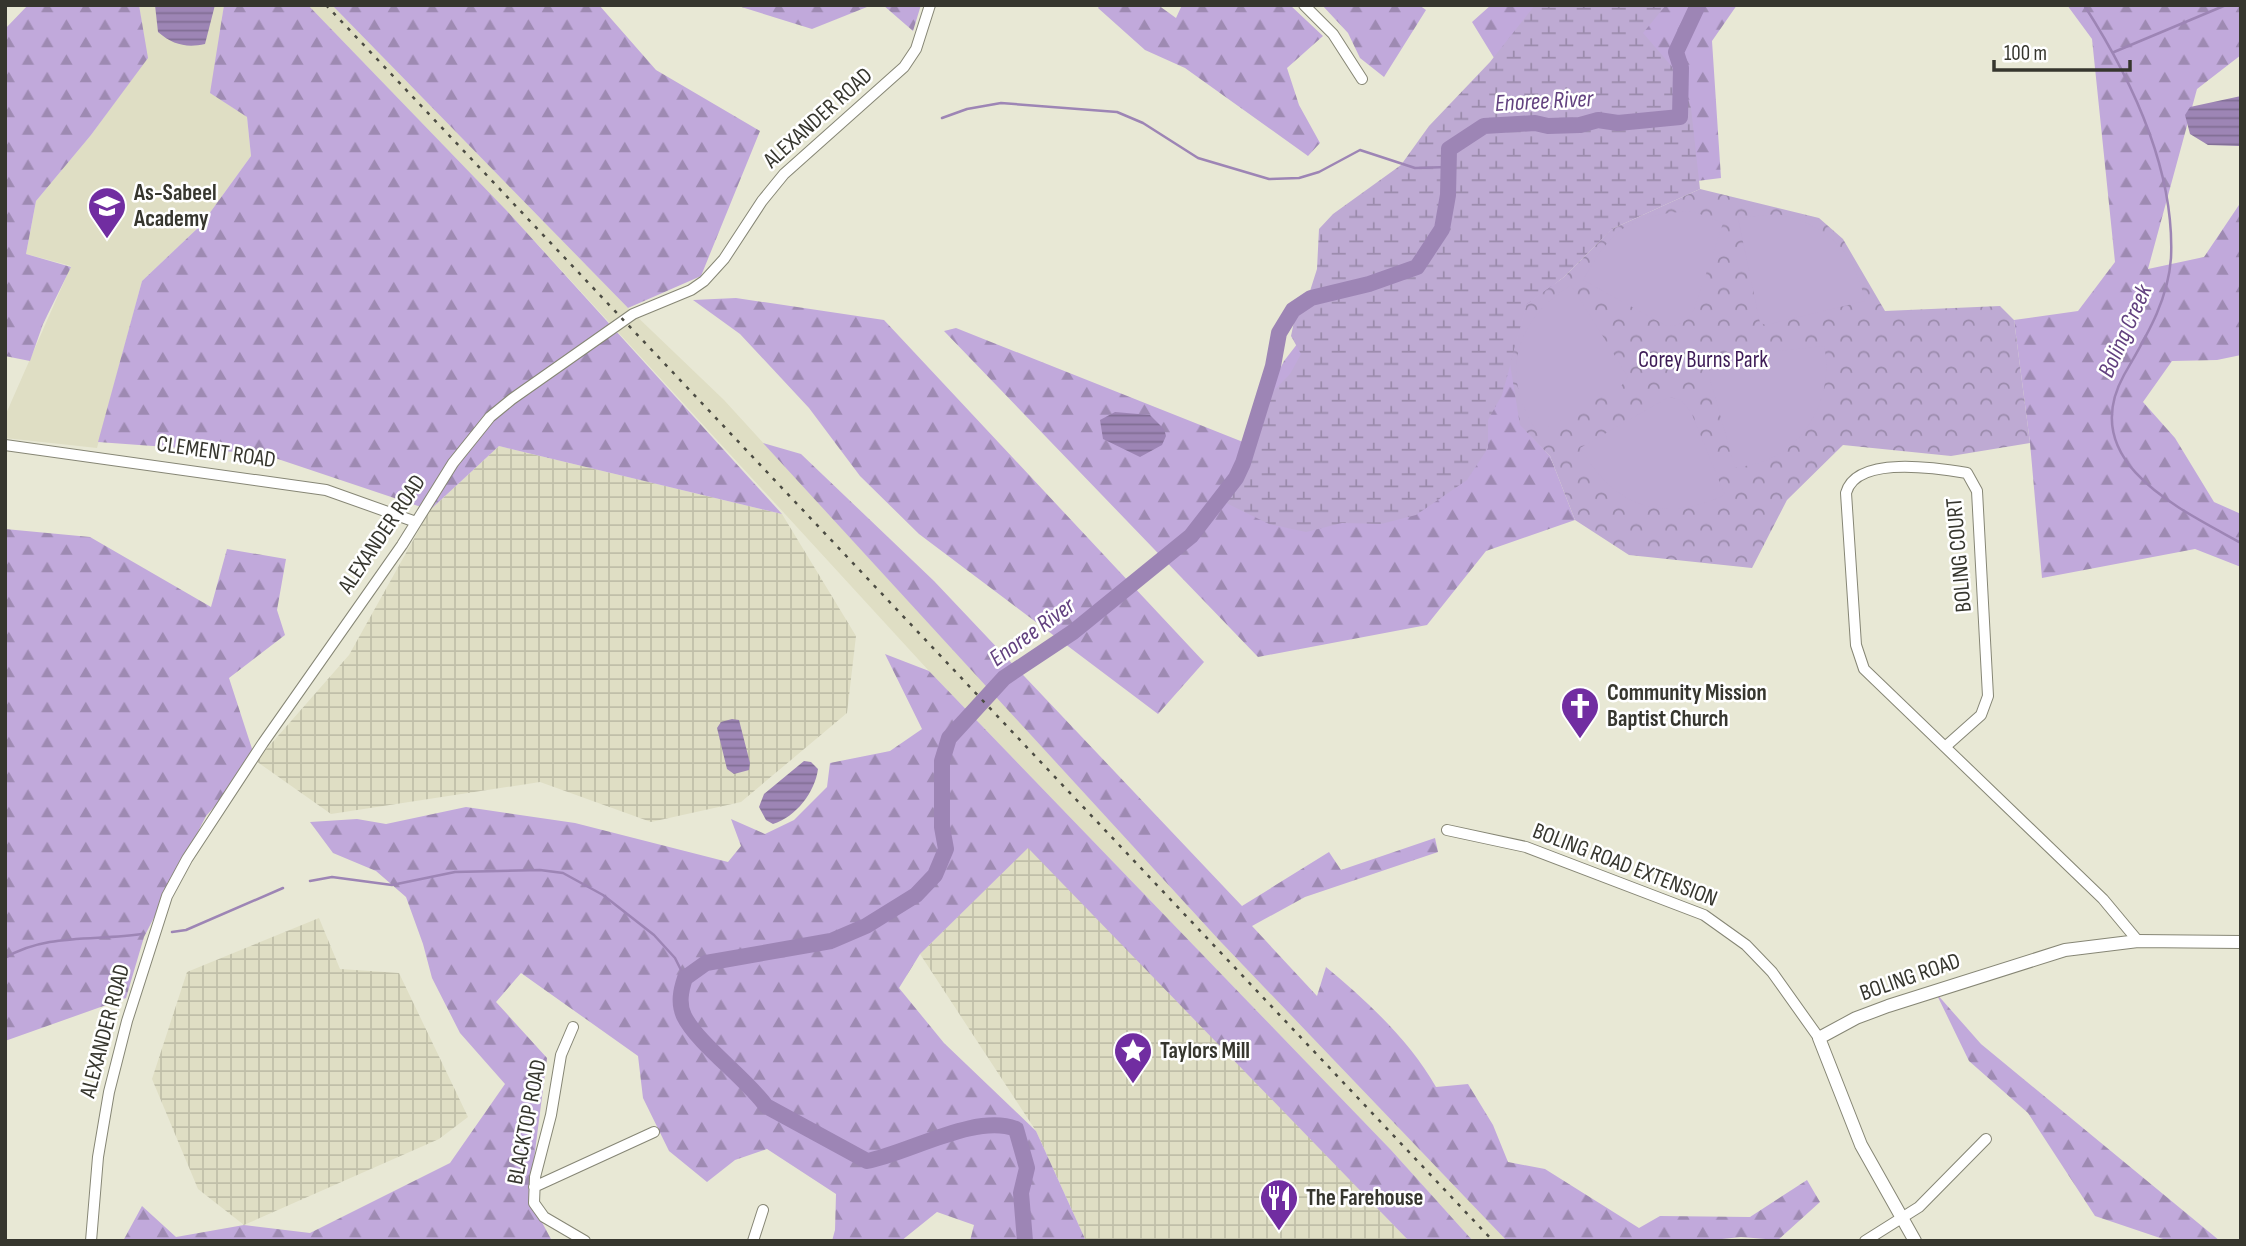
<svg xmlns="http://www.w3.org/2000/svg" width="2246" height="1246" viewBox="0 0 2246 1246" font-family="'Sofia Sans Condensed',sans-serif">
	<defs>
		<pattern id="industrial-grid" width="8" height="8" patternUnits="userSpaceOnUse" patternTransform="scale(1.75)"><rect width="8" height="8" fill="#dfdec4"/><path d="M0 4h8M4 0v8" fill="none" stroke="#c0bfa9"/></pattern>
		<pattern id="forest-firs" width="22" height="20" patternUnits="userSpaceOnUse" patternTransform="scale(1.75)"><rect width="22" height="20" fill="#c1a9db"/><path d="M5 1l3.5 6h-7zM16 11l3.5 6h-7z" fill="#9e8ab2"/></pattern>
		<pattern id="wetland-marsh" width="20" height="14" patternUnits="userSpaceOnUse" patternTransform="scale(1.75)"><rect width="20" height="14" fill="#beaad3"/><path d="M1 5h8M5 5V1M11 12h8M15 12V8" fill="none" stroke="#9b8bac"/></pattern>
		<pattern id="park-crowns" width="20" height="18" patternUnits="userSpaceOnUse" patternTransform="scale(1.75)"><rect width="20" height="18" fill="#beaad3"/><path d="M2 6a3 3 0 1 1 6 0M12 15a3 3 0 1 1 6 0" fill="none" stroke="#9b8bac"/></pattern>
		<pattern id="water-rules" width="6" height="5" patternUnits="userSpaceOnUse" patternTransform="scale(1.75)"><rect width="6" height="5" fill="#9d85b5"/><path d="M0 2.5h6" fill="none" stroke="#816e94"/></pattern>
	</defs>
	<rect width="100%" height="100%" fill="#e8e8d5"/>
	<path fill="#dfdec4" d="M139,5H224L211,93L247,117L251,156L201,225L142,281L97,448L5,438V416L71,266L26,254L36,201L91,135L147,58Z
		M308,5H332L628,308L724,400L1219,940L1507,1241H1473L1391,1150L929,671L507,211Z"/>
	<path fill="url(#industrial-grid)" d="M499,446L782,514L856,636L847,713L741,802L651,822L540,782L331,814L256,761L349,655L430,510Z
		M1028,847L1129,949L1409,1241H1086L1036,1131L920,954Z
		M319,918L340,969L399,973L468,1117L439,1139L244,1225L198,1189L152,1079L187,972Z"/>
	<path fill="url(#forest-firs)" d="M28,5H139L148,58L91,135L36,201L26,254L71,267L43,324L30,361L5,356V29Z
		M224,5H308L507,211L782,514L499,446L430,510L263,454L98,442L142,281L201,225L251,156L247,117L210,93Z
		M332,5H599L656,70L760,131L701,276L628,308Z
		M735,5H872L812,29Z
		M883,5H921L913,31Z
		M1100,5H1158L1176,18L1182,5H1290L1323,36L1287,68L1299,105L1320,143L1308,156L1185,68L1145,50L1098,8Z
		M1322,5H1419L1426,10L1384,77L1360,58L1348,33Z
		M1491,5H1737L1712,41L1721,178L1657,186L1555,284L1527,321L1520,424L1550,456L1575,520L1486,551L1427,625L1258,657L944,331L956,328L1243,442L1284,361L1352,273L1510,84L1472,22Z
		M2067,5H2241V55L2197,89L2148,269L2204,257L2241,202V355L2217,360L2172,361L2143,402L2175,438L2214,502L2241,514V567L2195,549L2042,578L2030,443L2014,320L2078,311L2115,262L2092,39Z
		M736,298L884,320L1204,662L1158,714L919,534L860,476L809,408L740,334L693,300Z
		M763,443L801,454L934,581L1242,906L1329,852L1341,870L1435,838L1438,852L1305,897L1252,926L1317,996L1326,967C1367,1001 1410,1041 1436,1087L1468,1084L1493,1125L1508,1162L1545,1169L1639,1228L1660,1216L1750,1217L1807,1180L1820,1202L1778,1240L1741,1237L1703,1241H1507L1219,940Z
		M5,529L90,537L211,607L227,549L286,559L277,610L285,635L229,678L256,761L206,816L144,937L126,998L5,1041Z
		M885,654L929,671L1391,1150L1473,1241H1409L1028,848L920,954L899,988L944,1043L1036,1131L1086,1241H970L974,1225L937,1212L901,1241H832L835,1230L836,1194L767,1149L735,1160L707,1182L669,1151L643,1098L638,1056L521,973L496,1002L547,1058L529,1198L552,1241H123L142,1206L176,1237L244,1225L310,1233L450,1163L505,1084L460,1033L432,978L423,944L406,897L376,871L333,853L310,822L357,819L386,824L466,807L575,823L728,862L741,846L731,819L765,834L794,820L827,787L830,763L890,751L922,729Z
		M1936,993L1981,1044L2220,1241H2169L2095,1216L2028,1113L1969,1061Z"/>
	<path fill="url(#wetland-marsh)" d="M1535,5H1666L1643,33L1680,76L1691,108L1700,189L1612,229L1564,277L1527,304L1502,395L1488,420V448L1467,480L1416,515L1381,524L1342,523L1306,532L1269,524L1220,500L1243,463L1261,404L1290,374L1301,354L1291,336L1296,312L1310,291L1317,269L1319,229L1333,214L1401,165L1429,126L1490,62Z"/>
	<path fill="url(#park-crowns)" d="M1700,189L1819,218L1843,239L1885,311L2000,306L2014,320L2030,443L1951,456L1843,445L1787,500L1752,568L1629,555L1575,520L1550,456L1520,425L1510,364L1527,304L1564,277L1612,229Z"/>
	<path fill="#beaad3" d="M1692,211L1723,223L1694,310C1686,322 1680,327 1665,325L1583,280C1613,227 1629,215 1692,211Z
		M1777,214C1828,225 1854,250 1865,301L1766,325L1760,323L1738,218Z
		M1571,285L1628,377L1622,385L1538,433C1499,376 1514,321 1571,285Z
		M1824,346C1834,389 1811,443 1767,460C1757,464 1746,466 1735,468L1710,379V368L1731,356Z
		M1669,397L1681,400L1691,412L1725,495C1662,524 1615,507 1580,448Z"/>
	<path fill="url(#water-rules)" d="M155,5H215L205,44C187,48 173,45 158,32Z
		M2241,96L2239,146L2208,145L2190,134L2185,115L2190,107Z
		M1115,412L1150,415L1164,429L1166,436L1162,445L1140,457L1103,439L1100,420Z
		M732,719L739,720L750,763L749,770L734,774L727,769L717,728L721,722Z
		M804,761L811,762L818,769C815,792 796,817 773,824L766,820L759,807L764,794Z"/>
	<g fill="none" stroke-linecap="round" stroke-linejoin="round">
		<path stroke="#9d85b5" stroke-width="2.5" d="M2084,5C2131,78 2175,169 2171,258C2168,302 2145,338 2124,375C2076,462 2180,509 2241,543
			M2114,52L2226,5
			M942,118L967,109L1001,103L1117,112L1143,123L1198,158L1269,179L1299,178L1319,172L1360,150L1415,168L1448,167
			M310,881L332,877L392,885L455,872L540,870L563,873L603,895L654,935L675,958L685,978
			M172,932L186,930L283,888
			M5,958C45,933 97,941 142,934"/>
		<path stroke="#9d85b5" stroke-width="16" d="M1025,1241L1021,1193L1027,1168L1016,1129C976,1113 909,1153 867,1161L766,1106C747,1079 697,1043 684,1016C678,1003 681,990 685,978L706,963L831,941L866,926L916,895L935,875L946,849L942,827V761L949,738L1004,678L1073,632L1191,536L1236,478L1243,463L1273,366L1279,333L1293,310L1311,298L1369,284L1417,267L1442,229L1448,195L1449,149L1484,126L1535,123L1548,126L1580,125L1598,120L1618,123L1680,117L1681,68L1676,52L1698,5"/>
		<defs>
			<path id="minor" d="M1304,5L1333,34L1362,79
				M5,445L326,490L416,522
				M1945,747L1981,715L1988,696L1977,491L1967,473C1937,468 1856,455 1846,493L1856,645L1864,669L2103,899L2138,941
				M1447,830L1526,847L1704,915L1746,945L1772,972L1819,1038
				M573,1027L561,1055L551,1115L535,1177L534,1203L544,1217L585,1241
				M534,1187L654,1132
				M91,1241L98,1157L109,1092L127,1021L167,896L187,859L263,743L402,545L453,463L490,417L512,399L633,314L691,290L704,281L724,259L762,201L784,174L904,67L916,49L930,5
				M753,1241L763,1210
				M1865,1241L1919,1207L1986,1139"/>
			<path id="tertiary" d="M1915,1241L1861,1145L1819,1038L1856,1018L1888,1006L2065,950L2138,941L2241,942"/>
		</defs>
		<use href="#minor" stroke="#868675" stroke-width="12"/>
		<use href="#tertiary" stroke="#868675" stroke-width="14"/>
		<use href="#minor" stroke="#fff" stroke-width="10"/>
		<use href="#tertiary" stroke="#fff" stroke-width="12"/>
		<path stroke="#4c4c43" stroke-width="2.5" stroke-dasharray="3.5 7" stroke-linecap="butt" d="M326,5L1493,1241"/>
	</g>
	<defs>
		<symbol id="school-pin" viewBox="-11 -11 22 30"><path d="M0 17L-7.5 6A9.5 9.5 0 1 1 7.5 6Z" fill="#712da1" stroke="#fff"/><path d="M0-5L7-2L0 1L-7-2ZM-4 1L0 2.5L4 1V4Q0 6-4 4Z" fill="#fff"/></symbol>
		<symbol id="church-pin" viewBox="-11 -11 22 30"><path d="M0 17L-7.5 6A9.5 9.5 0 1 1 7.5 6Z" fill="#712da1" stroke="#fff"/><path d="M-1.2-6h2.4v3.5h3.3v2.4h-3.3V6h-2.4V-.1h-3.3v-2.4h3.3Z" fill="#fff"/></symbol>
		<symbol id="sight-pin" viewBox="-11 -11 22 30"><path d="M0 17L-7.5 6A9.5 9.5 0 1 1 7.5 6Z" fill="#712da1" stroke="#fff"/><path d="M0-6L1.8-2.2L6-1.7L2.9 1.2L3.7 5.4L0 3.3L-3.7 5.4L-2.9 1.2L-6-1.7L-1.8-2.2Z" fill="#fff"/></symbol>
		<symbol id="restaurant-pin" viewBox="-11 -11 22 30"><path d="M0 17L-7.5 6A9.5 9.5 0 1 1 7.5 6Z" fill="#712da1" stroke="#fff"/><path d="M-5-6h1v4h1v-4h1v4h1v-4h1v5L-1.5 .5V6h-2V.5L-5-1ZM5-6V6H3V1.5H1.5Q1.5-4 5-6Z" fill="#fff"/></symbol>
	</defs>
	<g fill-rule="evenodd">
		<use href="#school-pin" x="85" y="184" width="44" height="60"/>
		<use href="#church-pin" x="1558" y="684" width="44" height="60"/>
		<use href="#sight-pin" x="1111" y="1029" width="44" height="60"/>
		<use href="#restaurant-pin" x="1257" y="1176" width="44" height="60"/>
	</g>
	<g text-anchor="middle" dominant-baseline="central" stroke-width="5" stroke-linejoin="round" paint-order="stroke">
		<g font-size="23" fill="#36362e" stroke="#fff">
			<text transform="translate(818 118) rotate(-42)">ALEXANDER ROAD</text>
			<text transform="translate(216 452) rotate(8)">CLEMENT ROAD</text>
			<text transform="translate(382 534) rotate(-56)">ALEXANDER ROAD</text>
			<text transform="translate(1959 555) rotate(-95)">BOLING COURT</text>
			<text transform="translate(1625 865) rotate(21)">BOLING ROAD EXTENSION</text>
			<text transform="translate(1910 977) rotate(-19)">BOLING ROAD</text>
			<text transform="translate(105 1031) rotate(-75)">ALEXANDER ROAD</text>
			<text transform="translate(527 1122) rotate(-79)">BLACKTOP ROAD</text>
		</g>
		<g font-size="23" font-weight="bold" fill="#36362e" stroke="#fff" text-anchor="start">
			<text x="134" y="193">As-Sabeel<tspan x="134" dy="26">Academy</tspan></text>
			<text x="1607" y="693">Community Mission<tspan x="1607" dy="26">Baptist Church</tspan></text>
			<text x="1160" y="1051">Taylors Mill</text>
			<text x="1306" y="1198">The Farehouse</text>
		</g>
		<g font-size="23" fill="#3d1b56" stroke="#fff">
			<text x="1703" y="360">Corey Burns Park</text>
		</g>
		<g font-size="24" font-style="italic" fill="#62417f" stroke="#fff">
			<text transform="translate(1544 101) rotate(-3)">Enoree River</text>
			<text transform="translate(2125 331) rotate(-66)">Boling Creek</text>
			<text transform="translate(1032 632) rotate(-36)">Enoree River</text>
		</g>
	</g>
	<rect width="2246" height="1246" fill="none" stroke="#36362e" stroke-width="14"/>
	<path d="M1994 60v10h136v-10" fill="none" stroke="#36362e" stroke-width="3.5"/>
	<text x="2004" y="60" font-size="21" fill="#36362e" stroke="#ffffff" stroke-width="5" paint-order="stroke">100 m</text>
</svg>
